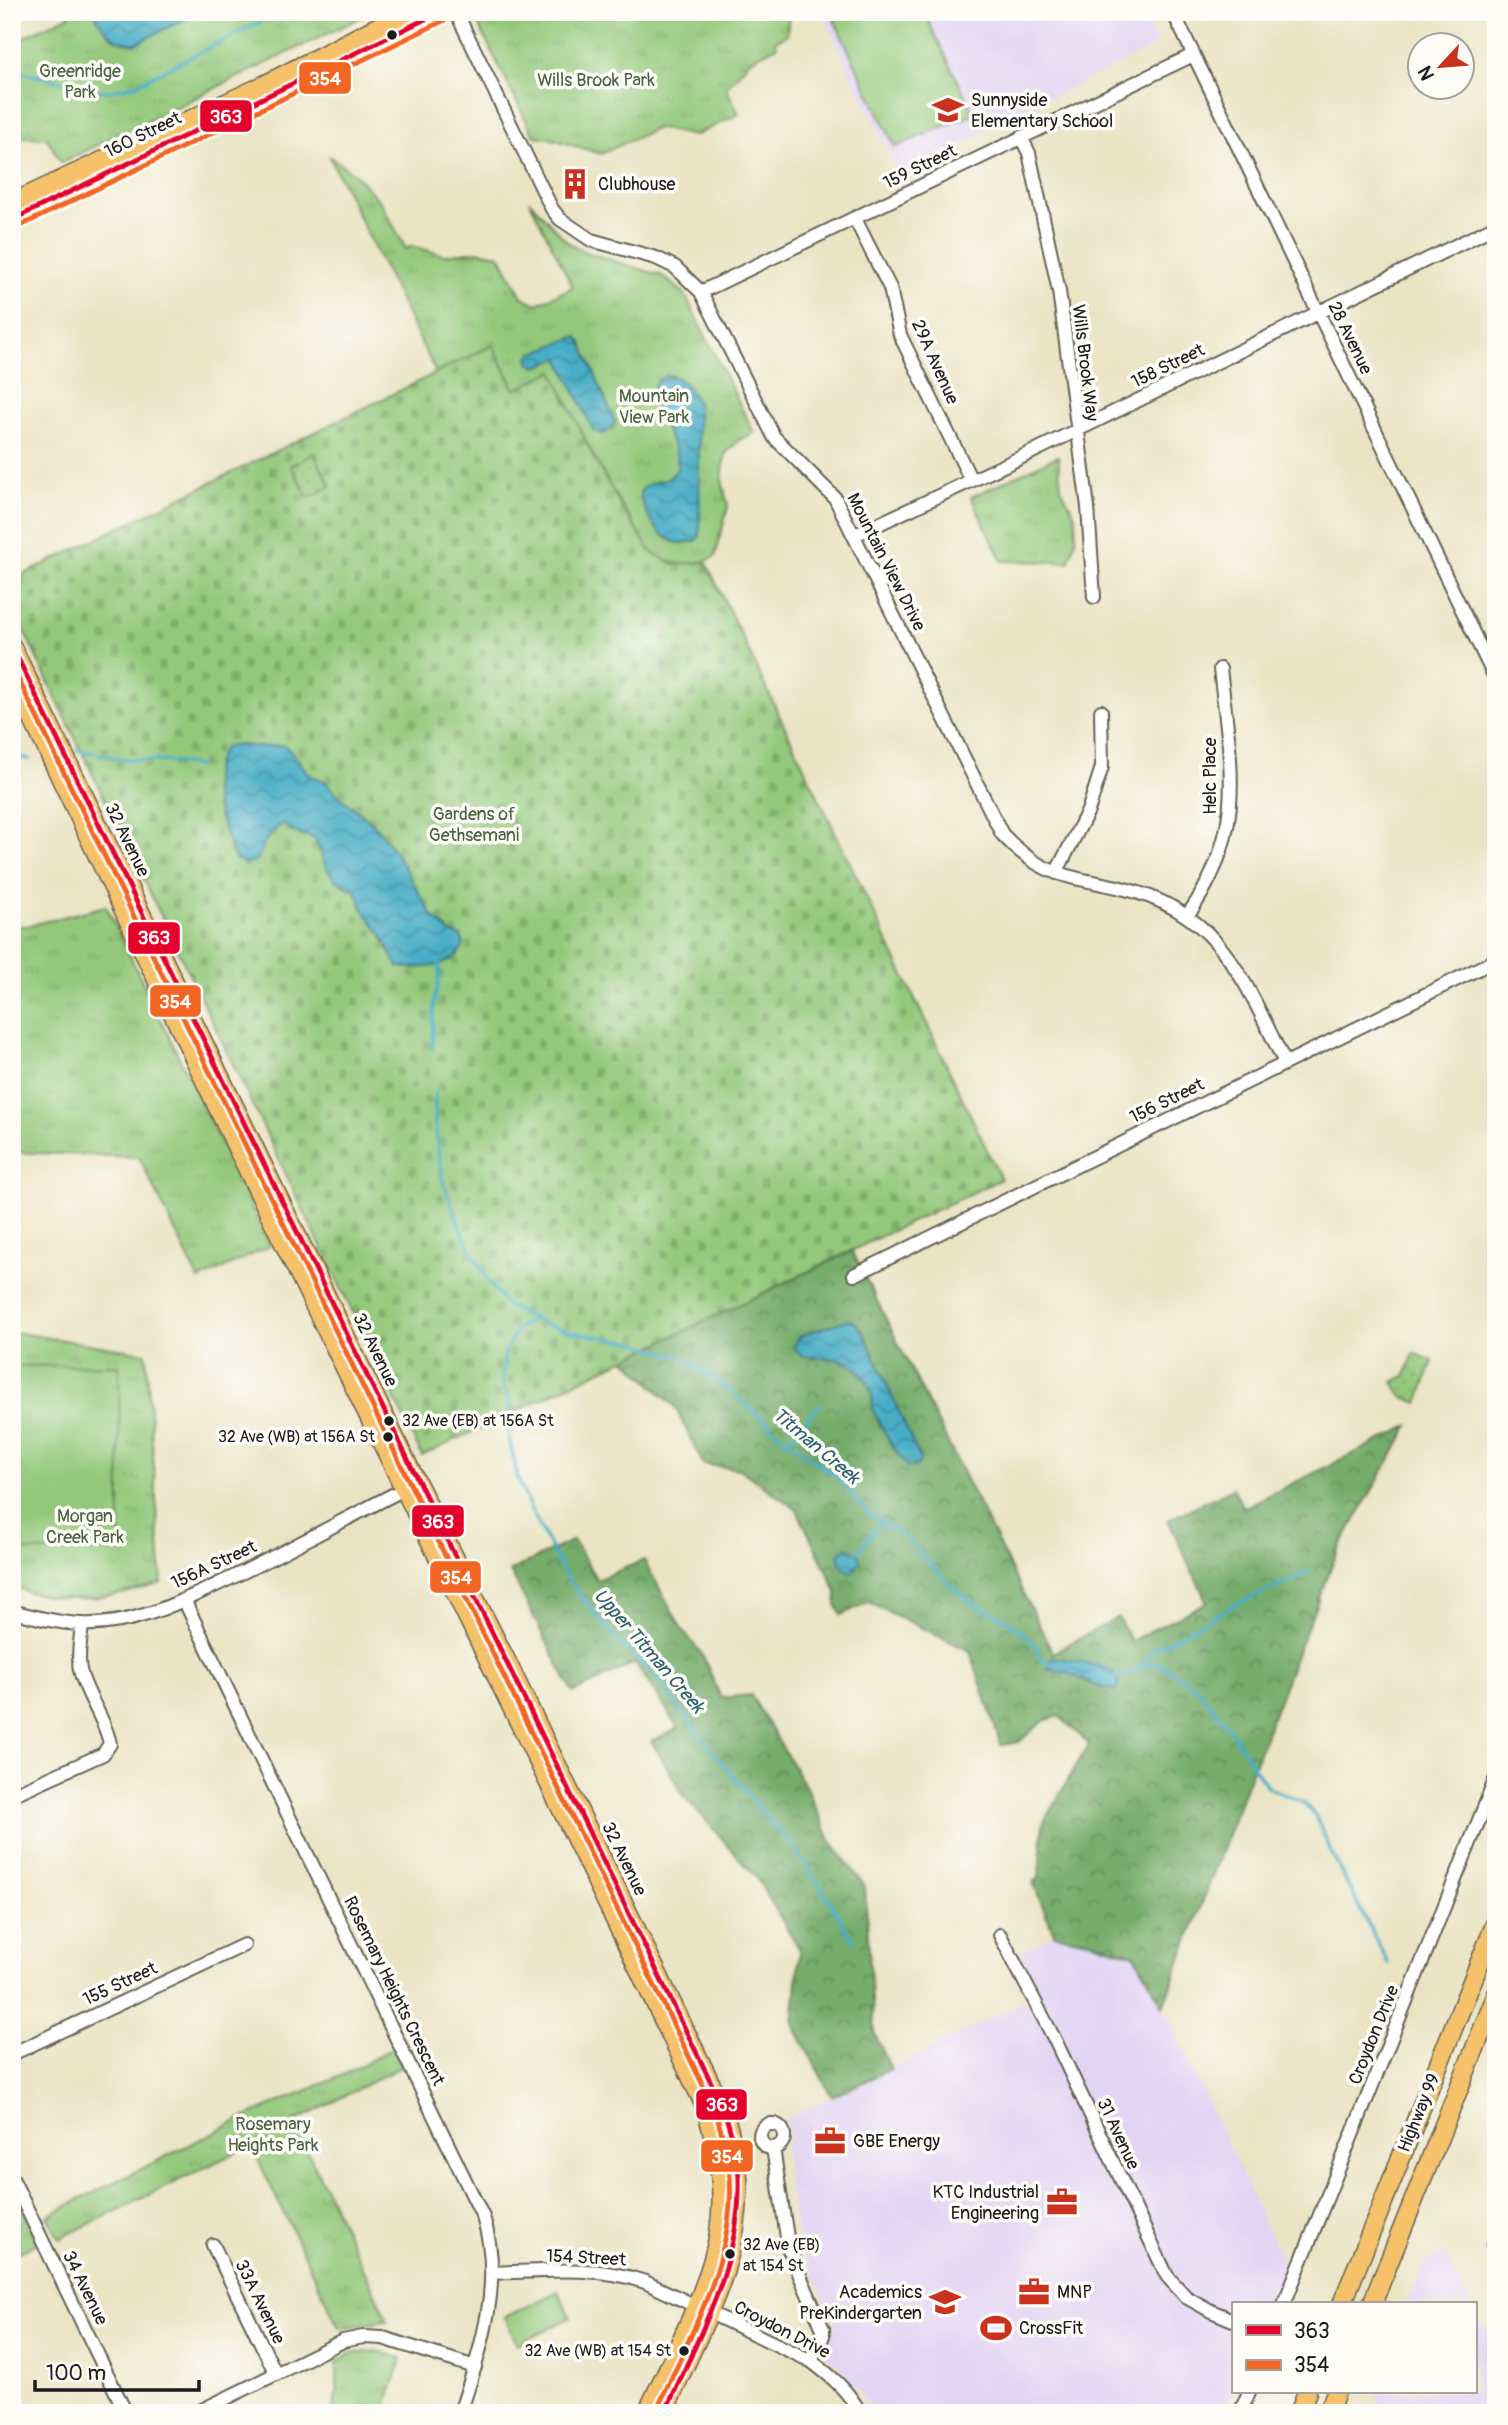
<svg xmlns="http://www.w3.org/2000/svg" width="1508" height="2425" viewBox="0 0 1508 2425" font-family="Pangolin,sans-serif">
	<defs>
		<pattern id="grass-tufts" width="24" height="20" patternUnits="userSpaceOnUse" patternTransform="scale(1.75)"><rect width="24" height="20" fill="#93c87a"/><path d="M3 7l-1-3M5 7V3M7 7l1-3M15 17l-1-3M17 17v-4M19 17l1-3" fill="none" stroke="#7eab69"/></pattern>
		<pattern id="forest-crowns" width="20" height="18" patternUnits="userSpaceOnUse" patternTransform="scale(1.75)"><rect width="20" height="18" fill="#76ac6a"/><path d="M2 6a3 3 0 1 1 6 0M12 15a3 3 0 1 1 6 0" fill="none" stroke="#608b56"/></pattern>
		<pattern id="cemetery-stones" width="16" height="16" patternUnits="userSpaceOnUse" patternTransform="scale(1.75)"><rect width="16" height="16" fill="#93c87a"/><path d="M2 7V4a2 2 0 0 1 4 0v3zM10 15v-3a2 2 0 0 1 4 0v3z" fill="#7eab69"/></pattern>
		<pattern id="garden-dots" width="8" height="8" patternUnits="userSpaceOnUse" patternTransform="scale(1.75)"><rect width="8" height="8" fill="#93c87a"/><path d="M2 2h.1M6 6h.1" fill="none" stroke="#7eab69" stroke-width="1.8" stroke-linecap="round"/></pattern>
		<pattern id="water-waves" width="16" height="10" patternUnits="userSpaceOnUse" patternTransform="scale(1.75)"><rect width="16" height="10" fill="#46adc6"/><path d="M0 5q4-4 8 0t8 0" fill="none" stroke="#3a8ca0"/></pattern>
	</defs>
	<rect width="100%" height="100%" fill="#fdfcf7"/>
	<filter id="ink" filterUnits="userSpaceOnUse"><feTurbulence type="fractalNoise" baseFrequency=".0143" numOctaves="2"/><feDisplacementMap in="SourceGraphic" scale="14" xChannelSelector="R" yChannelSelector="G"/><feConvolveMatrix kernelMatrix="1 2 1 2 8 2 1 2 1" color-interpolation-filters="sRGB"/></filter>
	<filter id="wash" filterUnits="userSpaceOnUse"><feTurbulence type="fractalNoise" baseFrequency=".00686" numOctaves="4" result="noise"/><feDisplacementMap in="SourceGraphic" scale="28" xChannelSelector="R" yChannelSelector="G"/><feGaussianBlur stdDeviation="1.57" result="paint"/><feColorMatrix in="noise" values="0 0 0 0 0 0 0 0 0 0 0 0 0 0 0 0 0 1.4 0 .05"/><feComposite in="paint" operator="in"/></filter>
	<g filter="url(#wash)">
		<rect width="100%" height="100%" fill="#eae4c4"/>
		<path fill="#e2d4f3" d="M821,12H1141L1157,44L900,175Z
			M1054,1934L1093,1942L1135,1955L1163,2006L1286,2268L1271,2304H1233V2391L1224,2413H871L861,2392L834,2361L822,2354L836,2324L800,2247L792,2210L784,2151L789,2138V2130L785,2122L789,2117L891,2069L1015,2006L1039,1991L1020,1953Z
			M1444,2253L1471,2304H1406L1425,2263Z
			M1475,2312L1484,2329L1496,2323V2399L1466,2413H1377L1378,2392H1475Z"/>
		<path fill="url(#grass-tufts)" stroke="#58724b" stroke-width="2" d="M69,12H372L61,163L47,138L21,137L12,128V43L70,15Z
			M477,12H789L787,35L775,41L777,46L750,60L726,88L739,114L694,136L657,128L601,154L549,138L534,136L476,20Z
			M329,156L357,176L381,203L406,249L412,246L444,255L477,251L500,255L522,297L537,304L573,287L529,200L566,241L583,251L662,276L684,293L754,433L739,440L725,454L722,480L728,507L715,557C697,567 671,566 654,554C647,549 641,536 636,528C603,479 578,425 553,372L515,390L493,345L436,373Z
			M1058,456L1061,488L1075,515L1076,539L1069,562L1002,561L971,497Z
			M106,906L270,1246L199,1280L139,1157L12,1152V926H27Z
			M12,1332L146,1353L162,1583C107,1600 68,1606 12,1587Z
			M393,2048L402,2066L294,2122L388,2321L339,2328L251,2145L59,2239L47,2216L243,2118L343,2075Z
			M12,2190L38,2243L12,2256Z
			M376,2351L402,2358L384,2413H332L337,2394V2362L349,2354Z"/>
		<path fill="url(#forest-crowns)" stroke="#496443" stroke-width="2" d="M852,1251L1053,1653L1118,1617L1131,1641L1207,1602L1168,1520L1233,1488L1243,1508L1409,1426L1339,1548L1294,1660L1163,2006L1135,1955L1093,1942L1054,1934L1033,1882L1039,1878L1043,1823L1089,1744L1059,1716L1043,1721L1019,1742L1001,1745L970,1651L868,1602L841,1615L836,1604L837,1592L797,1510L739,1469L703,1464L675,1407L625,1359Z
			M573,1540L597,1580L644,1560L682,1629L702,1654L721,1698L751,1695L807,1789L830,1840L865,1886L874,2032L891,2069L832,2097L793,2024L800,1950L756,1877L684,1796L651,1741L679,1728L635,1663L573,1693L510,1571Z"/>
		<path fill="url(#cemetery-stones)" stroke="#58724b" stroke-width="2" d="M493,345L515,390L553,371L588,446L620,505L652,553L674,564L706,562L1001,1179L422,1456L55,696L12,606V580Z"/>
		<path fill="url(#garden-dots)" stroke="#58724b" stroke-width="2" d="M314,454L331,486L308,498L291,465Z
			M1414,1353L1433,1361L1418,1403L1401,1396L1393,1382L1405,1376Z"/>
		<path fill="#93c87a" stroke="#58724b" stroke-width="2" d="M850,12H924L974,114L895,147L834,20Z
			M119,1365L120,1550L12,1551V1366Z
			M558,2291L571,2318L517,2344L505,2317Z"/>
		<path fill="url(#water-waves)" stroke="#316471" stroke-width="2" d="M93,12H199L137,43C114,45 104,31 93,12Z
			M577,336L582,343L615,422L612,429L602,434L593,430L559,358L537,367L529,363V357L533,353Z
			M665,376C681,374 692,392 698,405L700,536L696,541C690,542 684,543 679,543C659,540 642,511 640,492C650,476 668,488 678,467C678,443 648,406 653,388C655,382 660,379 665,376Z
			M241,745L257,747L284,745L296,757L309,775L325,781L342,799L373,823L396,853L432,915L451,933L461,936L464,944C456,968 420,969 398,967L381,934L362,908L356,890C324,880 327,864 314,838L290,831L284,824C268,831 263,845 257,860L247,864L235,859C222,825 200,779 225,747Z
			M846,1320L854,1321L864,1333L920,1459L918,1465L908,1467C894,1451 883,1431 874,1412C872,1406 873,1402 872,1396C870,1383 862,1373 852,1365C847,1362 843,1359 837,1359C824,1357 781,1362 800,1336Z
			M846,1548L857,1552L861,1562L852,1573L840,1565L839,1554Z
			M1052,1657C1065,1659 1105,1664 1114,1673C1118,1677 1118,1683 1118,1689C1101,1691 1091,1683 1075,1676C1066,1672 1057,1670 1047,1668Z"/>
		<g fill="none" stroke-linecap="round" stroke-linejoin="round">
			<path stroke="#46adc6" stroke-width="3.5" d="M12,69L90,90L109,91L135,85L280,12
				M77,750L122,759L165,761L199,766
				M12,751L19,757L29,759
				M432,1049L434,1004L440,975L439,963
				M435,1093V1123L442,1179L459,1225L471,1250L488,1281L507,1306L545,1324L571,1332L632,1342L678,1356L692,1364L728,1389L782,1436L839,1479L869,1514L906,1538L952,1587L976,1606L998,1615L1018,1629L1035,1645L1040,1657L1051,1665
				M533,1319L518,1328L505,1351L502,1385L509,1400V1438L518,1479L531,1510L563,1571L579,1594L619,1642L655,1676L710,1748L769,1820L791,1843L822,1889L853,1940
				M788,1441L820,1404
				M857,1552L881,1522
				M1145,1665L1160,1664L1197,1688L1230,1730L1267,1787L1304,1803L1315,1815L1333,1856L1388,1963
				M1113,1677L1126,1675L1145,1665L1151,1651L1236,1604L1284,1584L1309,1571"/>
		</g>
	</g>
	<g filter="url(#ink)">
		<g fill="none" stroke-linecap="round" stroke-linejoin="round">
			<defs>
				<path id="minor" d="M456,12L552,209L560,219L591,240L656,258L675,267L701,292L774,437L835,498L1002,834C1043,878 1066,875 1121,888C1221,911 1244,981 1285,1063
					M1173,12L1496,680
					M1021,137L1029,153L1059,291L1088,507L1094,597
					M855,219L890,288L900,335L971,480
					M701,292L1193,55
					M855,535L1024,456L1496,226
					M1056,873L1088,811L1102,767L1101,711
					M1187,916C1248,832 1231,765 1220,669
					M854,1275L1496,960
					M184,1600L483,2217C504,2283 481,2349 460,2413
					M12,1611C34,1617 57,1623 81,1624C135,1627 186,1599 233,1577C293,1548 351,1516 410,1486
					M12,1795L103,1754L110,1744C105,1718 86,1696 80,1670C77,1656 81,1639 82,1624
					M1000,1935L1055,2040L1167,2276L1186,2297L1211,2311L1233,2320
					M12,2054L244,1945
					M760 2136a12 12 0 1 1 24 0a12 12 0 1 1-24 0Z
					M773,2148L789,2250L823,2329V2336L811,2361
					M12,2178L126,2413
					M213,2245L276,2374
					M1493,2246L1496,2243
					M493,2273C542,2271 599,2265 645,2282L811,2361C831,2376 848,2390 860,2413
					M1284,2304L1496,1778
					M196,2413L343,2341L363,2337L383,2338L475,2367
					M1240,2413L1249,2392"/>
				<path id="major" d="M12,202L264,84L404,12
					M12,220L441,12
					M12,645L409,1465L508,1662L724,2109C730,2131 737,2154 739,2177C743,2267 697,2334 665,2413
					M12,678L236,1148L540,1767L703,2104C717,2145 725,2189 718,2232C709,2289 670,2360 646,2413"/>
				<path id="highway" d="M1342,2304L1496,1922
					M1372,2304L1496,1996
					M1299,2413L1307,2392
					M1328,2413L1336,2392"/>
			</defs>
			<use href="#minor" stroke="#646257" stroke-width="16"/>
			<use href="#major" stroke="#646257" stroke-width="19"/>
			<use href="#highway" stroke="#646257" stroke-width="21"/>
			<use href="#minor" stroke="#fff" stroke-width="12"/>
			<use href="#major" stroke="#f5c16b" stroke-width="16"/>
			<use href="#highway" stroke="#f5c16b" stroke-width="18"/>
			<defs>
				<path id="bus-1" d="M12,220L440,12
					M12,646L724,2109C730,2131 738,2154 739,2178C742,2262 698,2337 665,2413"/>
				<path id="bus-2" d="M16,228L445,20
					M12,666L716,2112C721,2133 728,2154 730,2175C736,2259 689,2336 657,2410"/>
			</defs>
			<use href="#bus-1" stroke="#fdfcf7" stroke-width="10"/>
			<use href="#bus-2" stroke="#fdfcf7" stroke-width="10"/>
			<use href="#bus-1" stroke="#e4002b" stroke-width="5"/>
			<use href="#bus-2" stroke="#f26522" stroke-width="5"/>
		</g>
	</g>
	<defs>
		<symbol id="school-bare" viewBox="-9 -9 18 18"><path d="M0-5L7-2L0 1L-7-2ZM-4 1L0 2.5L4 1V4Q0 6-4 4Z" fill="#c8321e" stroke="#fdfcf7" stroke-width="2.5" paint-order="stroke"/></symbol>
		<symbol id="building-bare" viewBox="-9 -9 18 18"><path d="M-4-6H4V6H1V3H-1V6H-4ZM-2.5-4.3h1.7v1.8h-1.7ZM.8-4.3h1.7v1.8H.8ZM-2.5-1h1.7V.8h-1.7ZM.8-1h1.7V.8H.8Z" fill="#c8321e" stroke="#fdfcf7" stroke-width="2.5" paint-order="stroke"/></symbol>
		<symbol id="office-bare" viewBox="-9 -9 18 18"><path d="M-6-3h4V-5.5h4V-3h4V5H-6ZM-1-4.5V-3h2v-1.5ZM-6 0V1H6V0Z" fill="#c8321e" stroke="#fdfcf7" stroke-width="2.5" paint-order="stroke"/></symbol>
		<symbol id="stadium-bare" viewBox="-9 -9 18 18"><path d="M0-5a6.5 5 0 1 0 0 10a6.5 5 0 1 0 0-10ZM-3.5-1.8h7v3.6h-7Z" fill="#c8321e" stroke="#fdfcf7" stroke-width="2.5" paint-order="stroke"/></symbol>
	</defs>
	<g fill-rule="evenodd">
		<use href="#school-bare" x="926" y="88" width="44" height="44"/>
		<use href="#building-bare" x="553" y="162" width="44" height="44"/>
		<use href="#office-bare" x="808" y="2119" width="44" height="44"/>
		<use href="#office-bare" x="1040" y="2180" width="44" height="44"/>
		<use href="#office-bare" x="1012" y="2270" width="44" height="44"/>
		<use href="#school-bare" x="923" y="2280" width="44" height="44"/>
		<use href="#stadium-bare" x="974" y="2306" width="44" height="44"/>
	</g>
	<g fill="#1c1c1c" stroke="#fdfcf7" stroke-width="2.5">
		<circle cx="392" cy="35" r="6"/>
		<circle cx="389" cy="1421" r="6"/>
		<circle cx="388" cy="1437" r="6"/>
		<circle cx="730" cy="2254" r="6"/>
		<circle cx="684" cy="2351" r="6"/>
	</g>
	<g text-anchor="middle" dominant-baseline="central" stroke-width="7" stroke-linejoin="round" paint-order="stroke">
		<g font-size="16" fill="#1c1c1c" stroke="#fdfcf7" text-anchor="start">
			<text x="402" y="1421">32 Ave (EB) at 156A St</text>
			<text x="375" y="1437" text-anchor="end">32 Ave (WB) at 156A St</text>
			<text x="743" y="2245">32 Ave (EB)<tspan x="743" dy="21">at 154 St</tspan></text>
			<text x="671" y="2351" text-anchor="end">32 Ave (WB) at 154 St</text>
		</g>
		<g font-size="18" fill="#4c6142" stroke="#fdfcf7">
			<text x="80" y="71">Greenridge<tspan x="80" dy="21">Park</tspan></text>
			<text x="596" y="80">Wills Brook Park</text>
			<text x="654" y="396">Mountain<tspan x="654" dy="21">View Park</tspan></text>
			<text x="474" y="814">Gardens of<tspan x="474" dy="21">Gethsemani</tspan></text>
			<text x="85" y="1516">Morgan<tspan x="85" dy="21">Creek Park</tspan></text>
			<text x="273" y="2124">Rosemary<tspan x="273" dy="21">Heights Park</tspan></text>
		</g>
		<g font-size="18" fill="#1c1c1c" stroke="#fdfcf7" text-anchor="start">
			<text x="971" y="100">Sunnyside<tspan x="971" dy="21">Elementary School</tspan></text>
			<text x="598" y="184">Clubhouse</text>
			<text x="853" y="2141">GBE Energy</text>
			<text x="1039" y="2192" text-anchor="end">KTC Industrial<tspan x="1039" dy="21">Engineering</tspan></text>
			<text x="922" y="2292" text-anchor="end">Academics<tspan x="922" dy="21">PreKindergarten</tspan></text>
			<text x="1057" y="2292">MNP</text>
			<text x="1019" y="2328">CrossFit</text>
		</g>
		<g font-size="18" fill="#1c1c1c" stroke="#fdfcf7">
			<text transform="translate(143 135) rotate(-26)">160 Street</text>
			<text transform="translate(920 167) rotate(-26)">159 Street</text>
			<text transform="translate(1350 338) rotate(64)">28 Avenue</text>
			<text transform="translate(935 362) rotate(66)">29A Avenue</text>
			<text transform="translate(1085 363) rotate(83)">Wills Brook Way</text>
			<text transform="translate(1168 366) rotate(-26)">158 Street</text>
			<text transform="translate(886 562) rotate(63)">Mountain View Drive</text>
			<text transform="translate(1210 776) rotate(-90)">Helc Place</text>
			<text transform="translate(127 840) rotate(64)">32 Avenue</text>
			<text transform="translate(1167 1101) rotate(-26)">156 Street</text>
			<text transform="translate(375 1350) rotate(64)">32 Avenue</text>
			<text transform="translate(214 1565) rotate(-25)">156A Street</text>
			<text transform="translate(624 1859) rotate(64)">32 Avenue</text>
			<text transform="translate(120 1984) rotate(-25)">155 Street</text>
			<text transform="translate(394 1991) rotate(64)">Rosemary Heights Crescent</text>
			<text transform="translate(1374 2035) rotate(-68)">Croydon Drive</text>
			<text transform="translate(1419 2113) rotate(-68)">Highway 99</text>
			<text transform="translate(1118 2134) rotate(65)">31 Avenue</text>
			<text transform="translate(586 2258) rotate(3)">154 Street</text>
			<text transform="translate(85 2288) rotate(64)">34 Avenue</text>
			<text transform="translate(260 2302) rotate(64)">33A Avenue</text>
			<text transform="translate(782 2330) rotate(27)">Croydon Drive</text>
		</g>
		<g font-size="19" font-style="italic" fill="#2f5d68" stroke="#fdfcf7">
			<text transform="translate(816 1446) rotate(40)">Titman Creek</text>
			<text transform="translate(649 1651) rotate(49)">Upper Titman Creek</text>
		</g>
	</g>
	<g stroke="#fdfcf7" stroke-width="2.5">
		<rect x="298" y="61" width="54" height="34" rx="7" fill="#f26522"/>
		<rect x="199" y="99" width="54" height="34" rx="7" fill="#e4002b"/>
		<rect x="127" y="921" width="54" height="34" rx="7" fill="#e4002b"/>
		<rect x="149" y="984" width="53" height="34" rx="7" fill="#f26522"/>
		<rect x="411" y="1504" width="54" height="34" rx="7" fill="#e4002b"/>
		<rect x="429" y="1560" width="53" height="34" rx="7" fill="#f26522"/>
		<rect x="695" y="2088" width="53" height="33" rx="7" fill="#e4002b"/>
		<rect x="700" y="2139" width="54" height="34" rx="7" fill="#f26522"/>
	</g>
	<g font-size="19" text-anchor="middle" font-weight="bold" fill="#fff">
		<text x="325" y="85">354</text>
		<text x="226" y="123">363</text>
		<text x="154" y="944">363</text>
		<text x="175" y="1008">354</text>
		<text x="438" y="1528">363</text>
		<text x="456" y="1584">354</text>
		<text x="722" y="2111">363</text>
		<text x="727" y="2163">354</text>
	</g>
	<rect width="1508" height="2425" fill="none" stroke="#fdfcf7" stroke-width="42"/>
	<rect x="1232" y="2302" width="245" height="91" fill="#fdfcf7" stroke="#a3a29f" stroke-width="2"/>
	<rect x="1246" y="2325" width="35" height="10" fill="#e4002b" stroke="#a3a29f" stroke-width="2"/>
	<text x="1294" y="2338" font-size="21" fill="#1c1c1c">363</text>
	<rect x="1246" y="2360" width="35" height="10" fill="#f26522" stroke="#a3a29f" stroke-width="2"/>
	<text x="1294" y="2372" font-size="21" fill="#1c1c1c">354</text>
	<g transform="translate(1441 66) rotate(244)"><circle r="33" fill="#fdfcf7" stroke="#a3a29f" stroke-width="2"/>
	<path d="M0-5L12 26L0 18L-12 26Z" fill="#c8321e"/>
	<text y="-10" font-size="19" font-weight="bold" text-anchor="middle" fill="#1c1c1c">N</text>
	</g>
	<path d="M35 2380v10h164v-10" fill="none" stroke="#1c1c1c" stroke-width="3.5"/>
	<text x="46" y="2380" font-size="21" fill="#1c1c1c" stroke="#fdfcf7" stroke-width="5" paint-order="stroke">100 m</text>
</svg>
